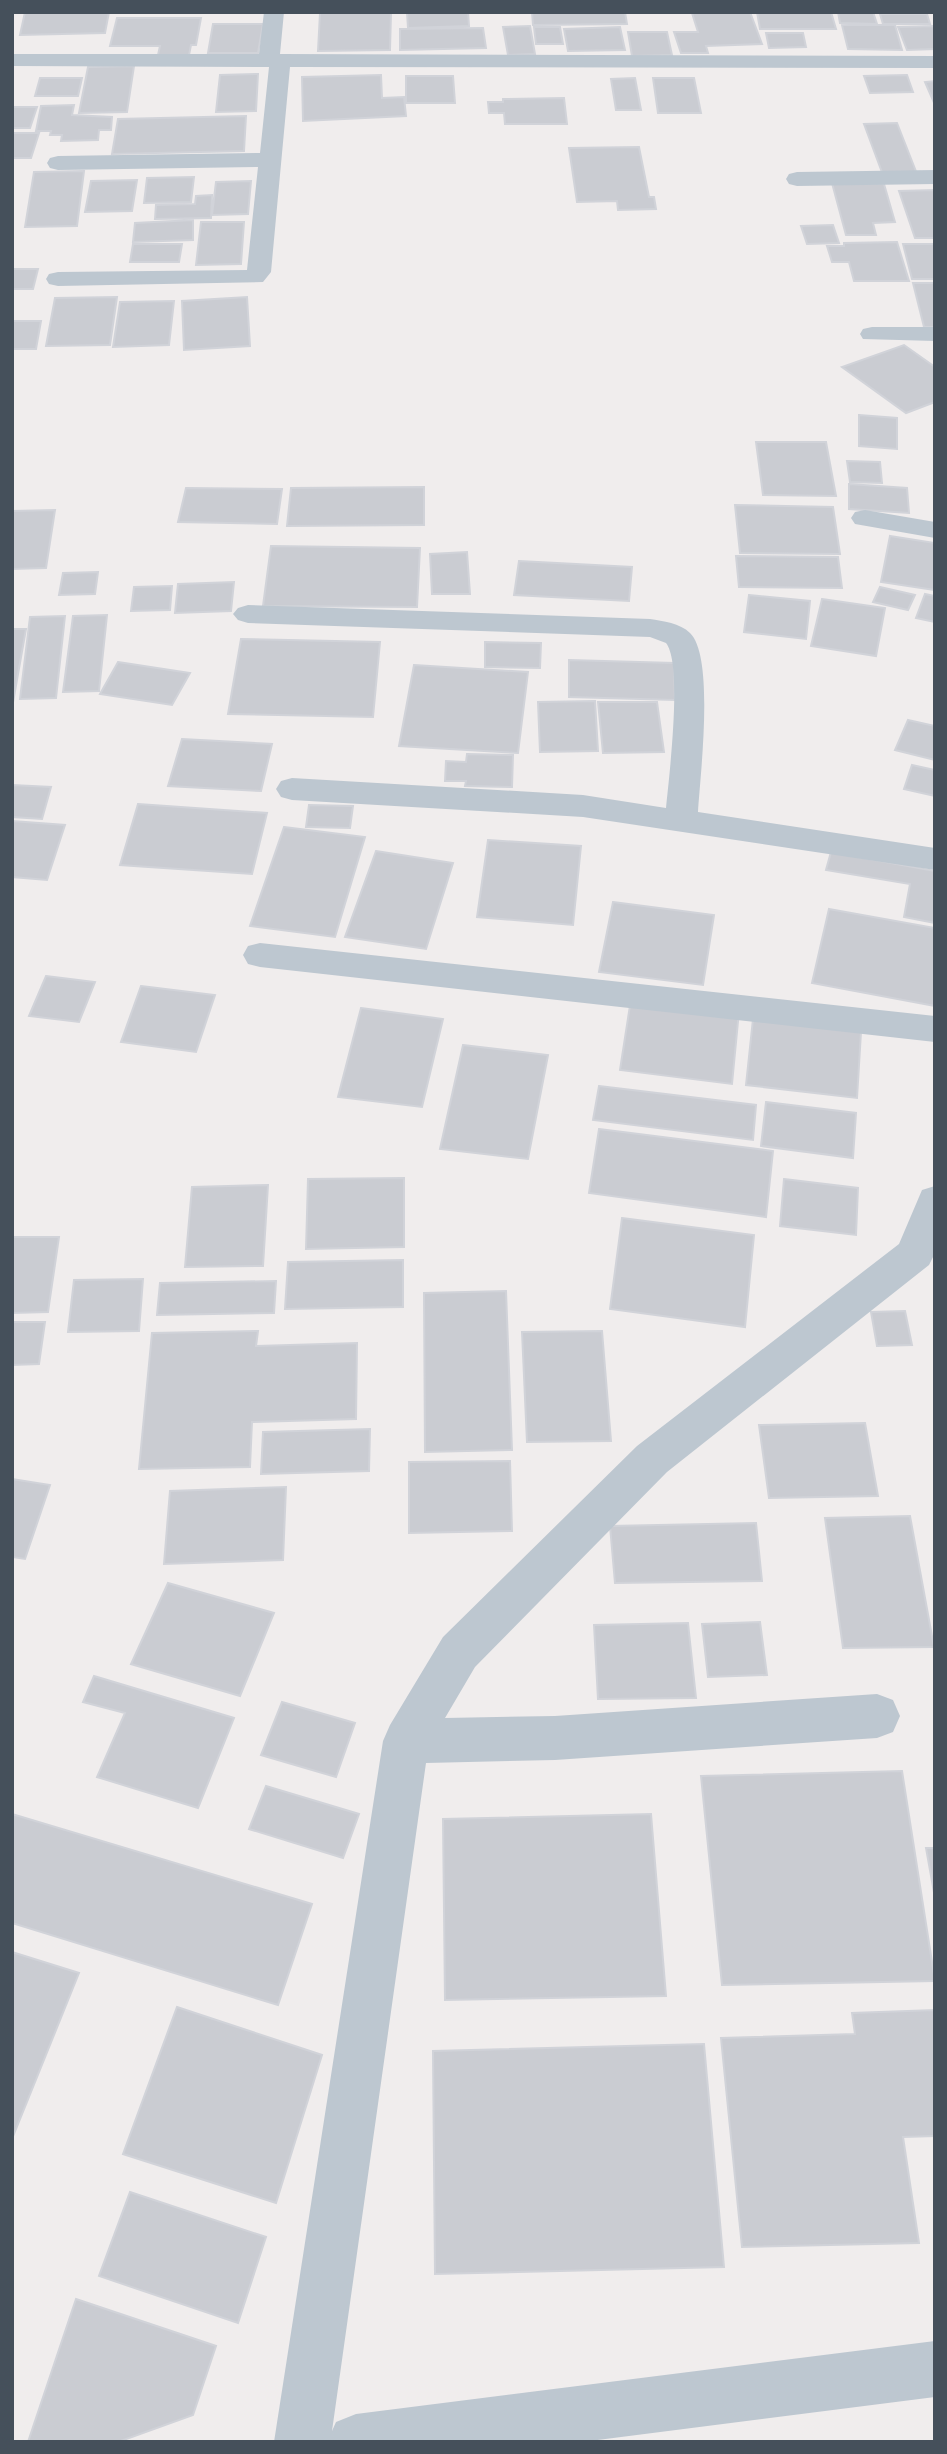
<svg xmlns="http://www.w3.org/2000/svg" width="947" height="2454" viewBox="0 0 947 2454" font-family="Roboto,sans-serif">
	<rect width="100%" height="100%" fill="#f0eded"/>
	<path fill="#caccd2" stroke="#d1d3d9" stroke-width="2" d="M25,12H109L105,33L20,35Z
		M407,12H468L469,26L408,28Z
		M532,12H625L627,24L533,25Z
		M750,12L762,44L706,46L708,53H681L674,32H698L692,13Z
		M757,12H831L836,29H760Z
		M838,12H873L877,24L840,23Z
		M320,13H391L390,50L318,51Z
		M880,14H927L930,24H883Z
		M117,18H201L196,45H191L189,55H158L160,46H110Z
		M213,24H263L258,53H208Z
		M842,25H895L902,50L848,49Z
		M530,26L535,54L508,55L503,27Z
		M935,26V49L907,50L898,27Z
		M534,27H560L563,44H536Z
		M620,27L625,50L568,51L564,29Z
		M483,28L486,48L400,50V29Z
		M628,32H667L672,55L632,56Z
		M766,33H803L806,47L769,48Z
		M134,66L127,112L79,113L88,67Z
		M258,74L256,111L216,112L220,75Z
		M381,75L382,98L404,97L406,116L303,121L302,77Z
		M907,75L913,92L870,93L864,76Z
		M406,76H453L455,103H406Z
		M40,78H82L78,96H35Z
		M635,78L641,110H616L611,79Z
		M653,78H694L701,113H658Z
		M935,81V105L925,82Z
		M564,98L567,124H505L504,113H489L488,102H503V99Z
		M74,105L72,115L112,117L111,130H99L98,140L61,141L62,135H50L51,131H36L41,106Z
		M12,107H37L30,128H12Z
		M246,116L244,151L112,154L118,119Z
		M897,123L917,174L883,175L864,124Z
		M12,133H39L31,158H12Z
		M639,147L649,197H654L656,209L618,210L617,201L577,202L569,148Z
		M84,171L77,226L25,227L34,172Z
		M194,177L191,202L144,203L147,178Z
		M137,180L132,211L85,212L91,181Z
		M251,181L248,214L212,215L216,182Z
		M832,183L884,184L895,222L873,223L876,235H846Z
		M935,190V238H915L899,191Z
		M212,195L211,218L155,219L156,205L195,204L196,196Z
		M193,220V240L133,242L135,223Z
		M201,222H244L241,264L196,265Z
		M833,225L839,243L807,244L801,226Z
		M897,242L909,281H854L849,262H832L827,246H844V243Z
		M133,244H182L179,262H130Z
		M903,244H935V279H912Z
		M12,269H38L33,289H12Z
		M913,283H935V327H924Z
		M117,297L110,345L46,346L55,298Z
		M247,297L250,346L184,350L182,301Z
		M174,301L169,345L113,347L120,302Z
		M12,321H41L36,349H12Z
		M904,345L935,367V402L906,413L842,367Z
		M859,415L897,418V449L859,446Z
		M756,442H826L836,496L763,495Z
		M847,461L880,462L882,483L850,482Z
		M849,484L907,488L909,513L849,509Z
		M424,487V525L287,526L291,488Z
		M186,488L282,489L277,524L178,522Z
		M735,505L833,507L840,554L740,553Z
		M55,510L46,568L12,569V511Z
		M890,536L935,543V590L881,582Z
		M271,546L420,548L417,607L263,606Z
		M467,552L470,594H432L430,554Z
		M736,556L838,557L842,588L739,587Z
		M519,561L632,567L629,601L514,595Z
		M98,572L95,594L59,595L63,573Z
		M234,582L231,611L175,613L178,584Z
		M172,586L170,610L131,611L134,587Z
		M880,587L915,595L908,610L873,602Z
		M925,594L935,596V622L916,618Z
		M749,595L810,601L806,639L744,632Z
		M822,599L885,608L876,656L811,646Z
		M107,615L99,691L63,692L73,616Z
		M65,616L56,698L20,699L30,617Z
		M12,629H26L12,708Z
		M241,639L380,642L373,717L228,714Z
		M485,642L541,643L540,668L485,667Z
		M569,660L674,663L675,700L569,697Z
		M118,662L190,673L172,705L100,694Z
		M414,665L528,672L518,753L399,746Z
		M595,701L598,751L540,752L538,702Z
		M598,702H657L664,752L603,753Z
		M908,720L935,726V760L895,750Z
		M182,739L272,744L261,791L168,786Z
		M467,754L513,755L512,787L465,786L466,781H445L446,761L466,762Z
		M912,765L935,770V796L904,789Z
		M12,785L51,787L42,819L12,817Z
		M138,804L267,813L252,874L120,865Z
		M309,805L353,806L350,828L306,827Z
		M12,821L65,825L47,880L12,877Z
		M284,827L365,837L335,937L250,926Z
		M488,840L581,846L573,925L477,917Z
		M376,851L453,863L426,949L345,937Z
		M831,852L935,871V923L904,917L910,884L826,870Z
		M613,902L714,915L703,985L599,972Z
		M829,909L935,928V1006L812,983Z
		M46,976L95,982L79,1022L29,1016Z
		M141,986L215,995L196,1052L121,1042Z
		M631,999L739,1011L732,1084L620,1070Z
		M361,1008L443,1019L422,1107L338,1097Z
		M753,1019L861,1032L857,1098L746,1085Z
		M463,1045L548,1055L528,1159L440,1149Z
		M599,1086L756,1105L753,1140L593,1120Z
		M766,1102L856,1113L853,1158L761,1146Z
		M599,1129L773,1151L766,1217L589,1193Z
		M404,1178V1247L306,1249L308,1179Z
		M784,1179L858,1188L856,1235L780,1226Z
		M268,1185L263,1266L185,1267L192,1187Z
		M622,1218L754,1235L745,1327L610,1309Z
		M12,1237H59L48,1312L12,1313Z
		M403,1260V1307L285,1309L288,1262Z
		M143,1279L139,1331L68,1332L74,1280Z
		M276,1281L274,1313L157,1315L160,1283Z
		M506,1291L512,1450L425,1452L424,1293Z
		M905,1311L912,1345L877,1346L871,1312Z
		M12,1322H45L39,1364L12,1365Z
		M258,1331L256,1346L357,1343L356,1419L252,1422L250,1467L139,1469L152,1333Z
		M602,1331L611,1441L527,1442L522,1332Z
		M865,1423L878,1496L769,1498L759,1425Z
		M370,1429L369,1471L261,1474L263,1432Z
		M510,1461L512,1531L409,1533V1462Z
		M12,1479L50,1485L25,1559L12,1557Z
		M286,1487L283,1560L164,1564L170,1491Z
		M910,1516L934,1647L843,1648L825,1518Z
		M756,1523L762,1581L615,1583L610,1526Z
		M168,1583L274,1613L240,1696L131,1664Z
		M760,1622L767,1675L708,1677L702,1624Z
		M688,1623L696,1698L598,1699L594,1625Z
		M94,1676L234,1718L198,1808L97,1777L125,1713L83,1702Z
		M282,1702L355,1723L336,1777L261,1755Z
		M902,1771L935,1981L722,1985L701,1776Z
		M266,1786L359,1814L343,1858L249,1829Z
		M12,1814L312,1904L278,2005L12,1923Z
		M651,1814L666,1996L445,2000L443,1819Z
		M926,1848H935V1898Z
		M12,1952L79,1973L12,2139Z
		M177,2007L322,2055L276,2203L123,2154Z
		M935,2010V2136L903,2137L919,2243L742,2247L721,2038L855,2034L852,2013Z
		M704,2044L724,2267L435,2274L433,2051Z
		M130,2192L266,2237L238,2323L99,2276Z
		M76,2299L216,2346L193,2415L118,2442H28Z"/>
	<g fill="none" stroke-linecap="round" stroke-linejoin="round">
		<path fill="#bdc7d0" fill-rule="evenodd" d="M264,12H284L280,54L935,56V68L290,67L271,272L263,282L58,286L49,284L46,279L49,274L58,272L247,270L258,167L58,170L50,168L47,163L50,158L58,156L260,153L269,67L12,66V54H259Z
			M935,170V184L797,186L789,184L786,179L789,174L797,172Z
			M872,327H935V341L863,339L860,334L863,329Z
			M865,510L935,522V538L855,524L851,518L855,512Z
			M248,605L650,619C663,621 680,623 690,633C715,657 700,776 698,812L935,848V870L583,817L292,800L281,797L276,789L281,781L292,778L583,795L666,808C669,777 683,664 666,643L650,637L248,623L238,620L233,614L238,608Z
			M260,943L935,1016V1042L260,967L248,964L243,955L248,946Z
			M935,1186V1253L929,1265L667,1472L475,1667L445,1718L555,1716L877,1694L893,1700L900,1716L893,1732L877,1738L555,1760L426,1763L332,2431L336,2422L356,2414L935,2341V2397L582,2442H274L383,1741L390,1725L443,1637L637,1446L899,1244L922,1190Z"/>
	</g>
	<rect width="947" height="2454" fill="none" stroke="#45505b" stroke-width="28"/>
</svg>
